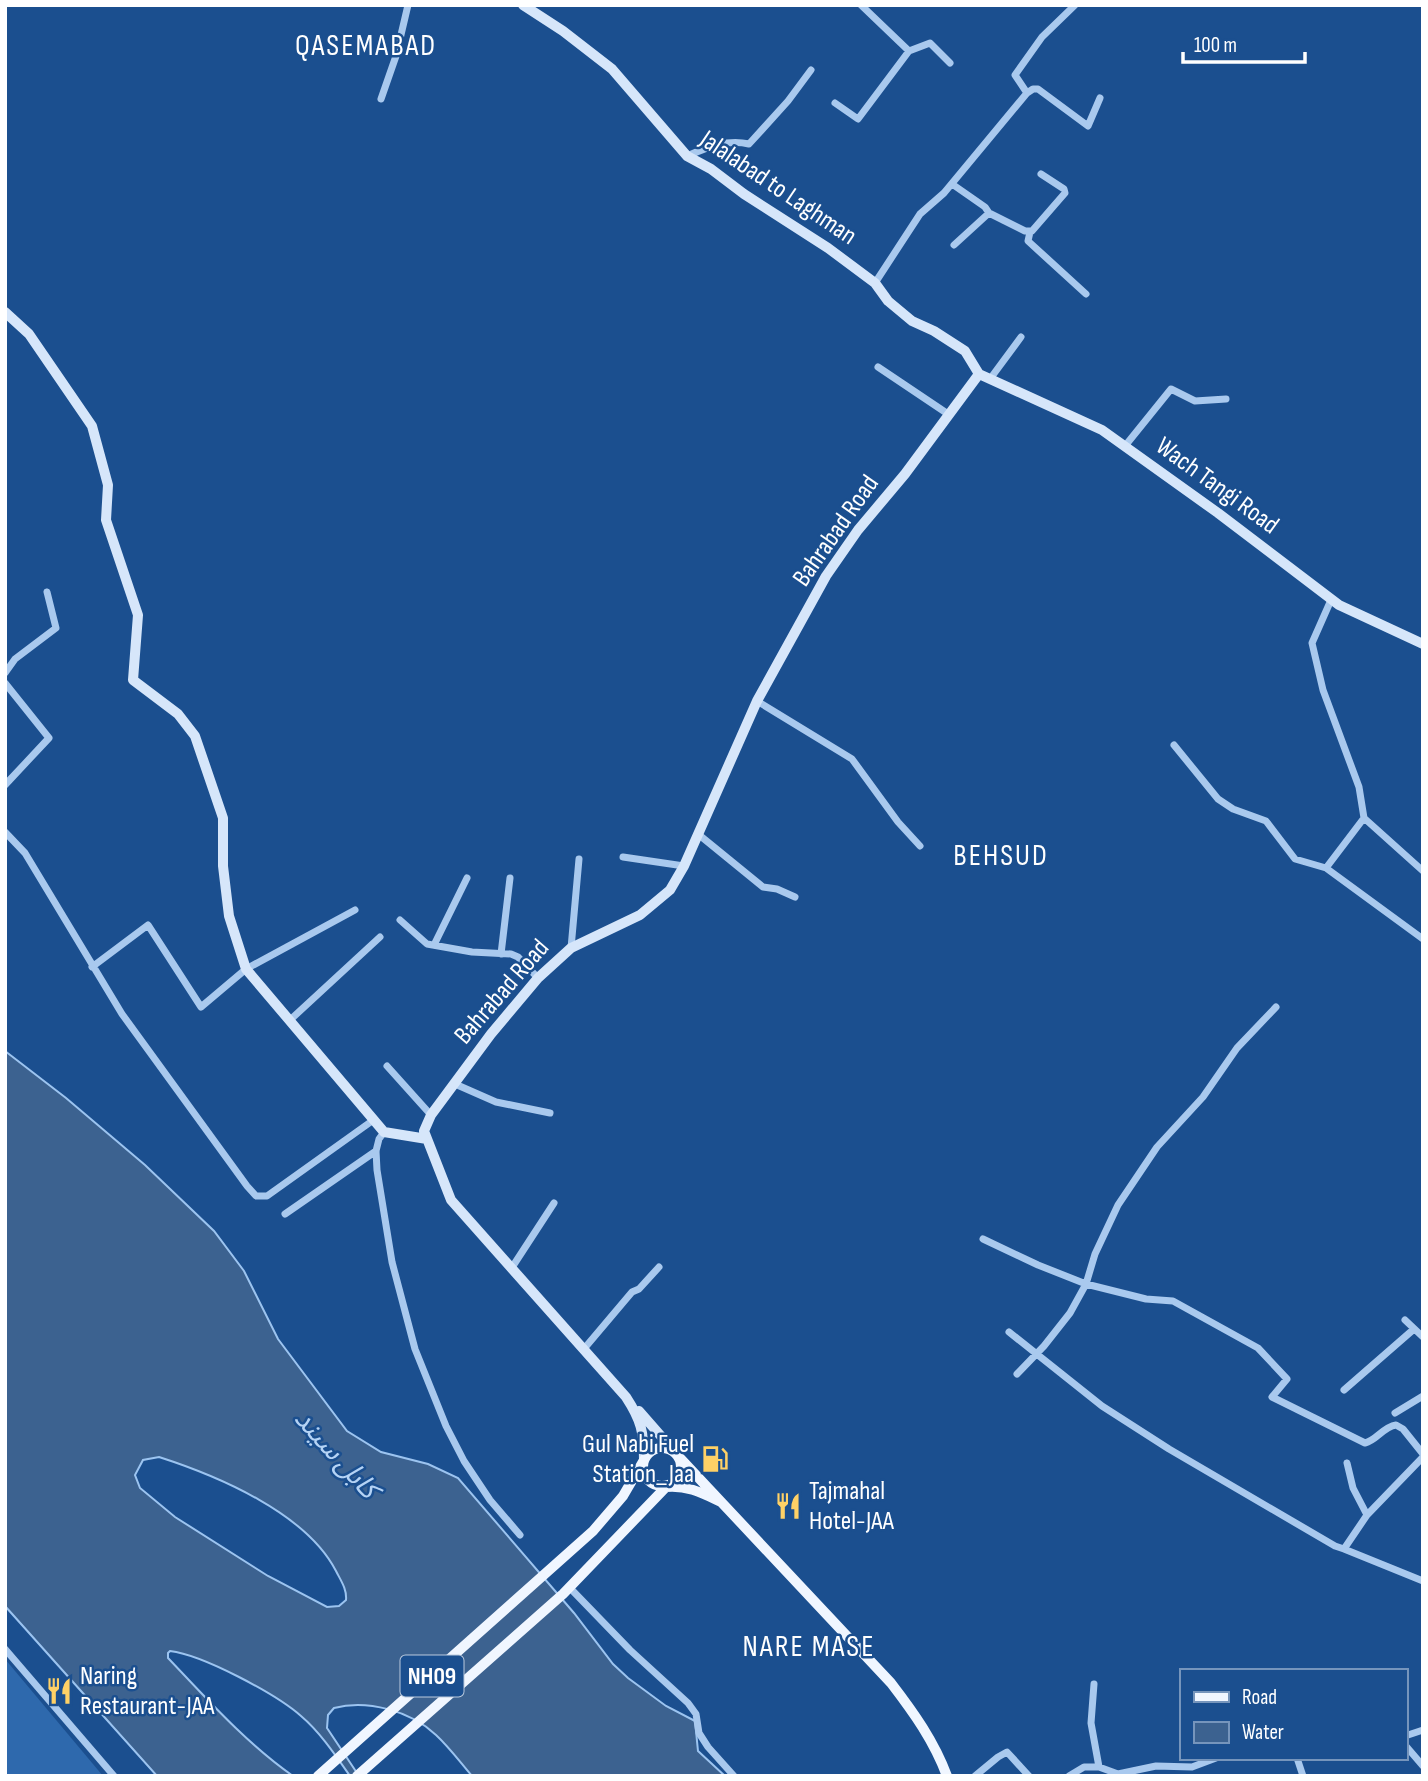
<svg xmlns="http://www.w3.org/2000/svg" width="1428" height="1781" viewBox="0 0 1428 1781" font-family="'Sofia Sans Condensed','Noto Sans Arabic',sans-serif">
	<rect width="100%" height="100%" fill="#1b4f8f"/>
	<path fill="#2e69ad" d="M5,1659L103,1776H5Z"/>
	<path fill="#3c6290" stroke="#9cc4f0" stroke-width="2" fill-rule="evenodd" d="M5,1051L66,1098L145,1165L214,1231L244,1271L278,1339L347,1431L381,1452L428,1464L458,1478L574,1613L613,1664L628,1678L666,1706L695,1721L698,1751L725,1776H472C460,1762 449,1747 436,1735C411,1711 367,1699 334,1708L328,1715L327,1728L359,1776H350C336,1756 320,1732 301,1716C276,1694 203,1655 170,1651L168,1653V1658C207,1699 246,1743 293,1776H157L5,1606ZM159,1457C218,1476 306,1513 336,1571C341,1581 347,1589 346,1600L339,1606L327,1607L268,1576L175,1517L140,1488L135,1475L143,1460Z"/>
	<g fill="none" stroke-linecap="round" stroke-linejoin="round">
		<path stroke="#a9c9ee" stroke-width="7" d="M861,5L909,51
			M1027,93L1033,89H1038L1088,126L1100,98
			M381,99L396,56L408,5
			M835,103L858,119L909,51L930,43L950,63
			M687,156C708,147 727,139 749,144L788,101L811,70
			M952,184L985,207L989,213L954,245
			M989,213L1025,231H1032L1065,193L1064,189L1041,174
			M1030,232L1028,241L1086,294
			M875,283L920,214L944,193L1027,93L1015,75L1042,37L1075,5
			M878,367L948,414
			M990,379L1021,337
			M1125,446L1171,389L1195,401L1226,399
			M1331,600L1312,643L1323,690L1359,787L1364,818L1326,868L1423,939
			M5,673L15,659L56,628L47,592
			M5,683L49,738L5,785
			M757,701L852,759L898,822L920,846
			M1174,745L1218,799L1233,809L1266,821L1295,859L1326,868
			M1364,818L1423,871
			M5,832L25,853L122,1014L247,1186L256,1196H267L372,1121
			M698,834L763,887L777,889L795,897
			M623,857L684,866
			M400,920L427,944L472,952L511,954L518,957L538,978
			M434,945L467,878
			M571,948L579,859
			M501,954L510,878
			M92,967L148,925L201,1007L246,969L355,910
			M289,1021L380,937
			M387,1066L431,1115
			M455,1084L496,1102L550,1113
			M384,1132L379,1139L376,1151L377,1170L392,1262L415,1349L446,1426L464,1461L490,1500L520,1535
			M285,1214L376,1151
			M983,1239L1038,1265L1086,1284L1146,1299L1173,1301L1258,1348L1287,1379L1272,1397L1365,1443C1377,1440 1383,1427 1396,1425L1403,1429L1423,1454
			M511,1269L554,1203
			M1405,1320L1423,1337
			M1009,1332L1102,1406L1169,1449L1335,1546L1344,1549L1367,1515L1423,1457
			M583,1350L632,1292L639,1289L659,1267
			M1017,1374L1044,1346L1070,1313L1086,1284L1095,1254L1118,1205L1157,1147L1203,1097L1237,1048L1276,1007
			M1344,1390L1414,1329
			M1395,1413L1423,1396
			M1347,1463L1353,1488L1367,1515
			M1344,1549L1423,1581
			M570,1588L630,1650L688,1703L696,1714L699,1733L708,1747L734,1776
			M5,1649L114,1776
			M1094,1684L1091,1723L1099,1767
			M1405,1736L1423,1730
			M1405,1745L1423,1766
			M1297,1758L1303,1776
			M975,1776L998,1757L1007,1752L1029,1776
			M1069,1776L1084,1767H1099L1118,1774L1156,1766L1192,1767L1216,1758"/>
		<path stroke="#d6e6fa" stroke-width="10" d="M523,5L563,31L612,69L687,156L711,169L744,194L828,248L875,283L888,301L912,321L934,331L965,351L979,374
			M5,312L29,334L92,426L108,485L106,520L138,615L133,680L178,714L195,736L223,818V866L229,916L246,969L384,1132L427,1139
			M979,374L1102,430L1218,513L1339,605L1423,644
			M639,1411L674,1451
			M644,1460C644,1432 641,1420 626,1397L451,1200L424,1131L431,1115L491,1034L538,978L571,948L640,915L670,890L684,866L757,701L826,576L858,530L905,474L979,374"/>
		<path stroke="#f0f6ff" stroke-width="10" d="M643 1467a19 19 0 1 1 38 0a19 19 0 1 1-38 0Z
			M679,1457L891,1683C914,1713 934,1741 947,1776
			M318,1776L593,1531L623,1496L644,1460
			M357,1776L563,1594L666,1487C687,1485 702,1493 721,1502"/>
	</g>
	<defs>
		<symbol id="fuel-bare" viewBox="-9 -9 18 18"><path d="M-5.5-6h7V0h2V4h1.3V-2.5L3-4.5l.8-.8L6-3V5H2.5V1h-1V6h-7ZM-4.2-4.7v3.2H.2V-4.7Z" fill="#ffd166" stroke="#1b4f8f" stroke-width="2.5" paint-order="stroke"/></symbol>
		<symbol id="restaurant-bare" viewBox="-9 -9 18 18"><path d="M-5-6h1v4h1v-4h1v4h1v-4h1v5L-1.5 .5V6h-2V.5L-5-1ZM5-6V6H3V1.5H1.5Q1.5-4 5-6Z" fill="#ffd166" stroke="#1b4f8f" stroke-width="2.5" paint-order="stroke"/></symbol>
	</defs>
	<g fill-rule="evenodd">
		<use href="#fuel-bare" x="696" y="1440" width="38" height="38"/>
		<use href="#restaurant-bare" x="769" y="1487" width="38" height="38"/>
		<use href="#restaurant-bare" x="40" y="1672" width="38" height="38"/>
	</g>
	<g text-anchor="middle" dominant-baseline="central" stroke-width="5" stroke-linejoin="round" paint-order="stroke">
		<rect fill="#1b4f8f" stroke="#bbcadd" stroke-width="2" x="400.5" y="1655.5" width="63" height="41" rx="5"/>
		<g font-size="24" font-weight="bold" fill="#fff">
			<text x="432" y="1676">NH09</text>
		</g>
		<g font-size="26" fill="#fff" stroke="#1b4f8f">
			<text transform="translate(778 188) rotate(34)">Jalalabad to Laghman</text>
			<text transform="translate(1217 486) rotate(36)">Wach Tangi Road</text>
			<text transform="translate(836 531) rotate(-55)">Bahrabad Road</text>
			<text transform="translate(502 992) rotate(-49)">Bahrabad Road</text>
		</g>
		<g font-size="26" fill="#fff" stroke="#1b4f8f" text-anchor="start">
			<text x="694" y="1444" text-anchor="end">Gul Nabi Fuel<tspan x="694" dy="30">Station_Jaa</tspan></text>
			<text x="809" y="1491">Tajmahal<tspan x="809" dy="30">Hotel-JAA</tspan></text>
			<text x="80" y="1676">Naring<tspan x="80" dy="30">Restaurant-JAA</tspan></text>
		</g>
		<g font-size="28" font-style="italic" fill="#b5d3f5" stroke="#1b4f8f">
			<text transform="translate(336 1454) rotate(48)">کابل سيند</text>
		</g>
		<g font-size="30" letter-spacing="2" fill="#fff" stroke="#1b4f8f">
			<text x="366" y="46">QASEMABAD</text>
			<text x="1001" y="856">BEHSUD</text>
			<text x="809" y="1647">NARE MASE</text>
		</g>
	</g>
	<rect width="1428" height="1781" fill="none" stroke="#ffffff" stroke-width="14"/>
	<rect x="1180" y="1669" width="228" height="91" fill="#1b4f8f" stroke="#7695bc" stroke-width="2"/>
	<rect x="1194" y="1692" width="35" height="10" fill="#f0f6ff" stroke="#7695bc" stroke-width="2"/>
	<text x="1242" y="1704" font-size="21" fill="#ffffff">Road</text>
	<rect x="1194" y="1722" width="35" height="21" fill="#3c6290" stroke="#7695bc" stroke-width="2"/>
	<text x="1242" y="1739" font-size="21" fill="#ffffff">Water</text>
	<path d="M1183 52v10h122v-10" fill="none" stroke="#ffffff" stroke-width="3.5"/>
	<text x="1194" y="52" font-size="21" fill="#ffffff" stroke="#1b4f8f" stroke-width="5" paint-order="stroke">100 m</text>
</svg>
